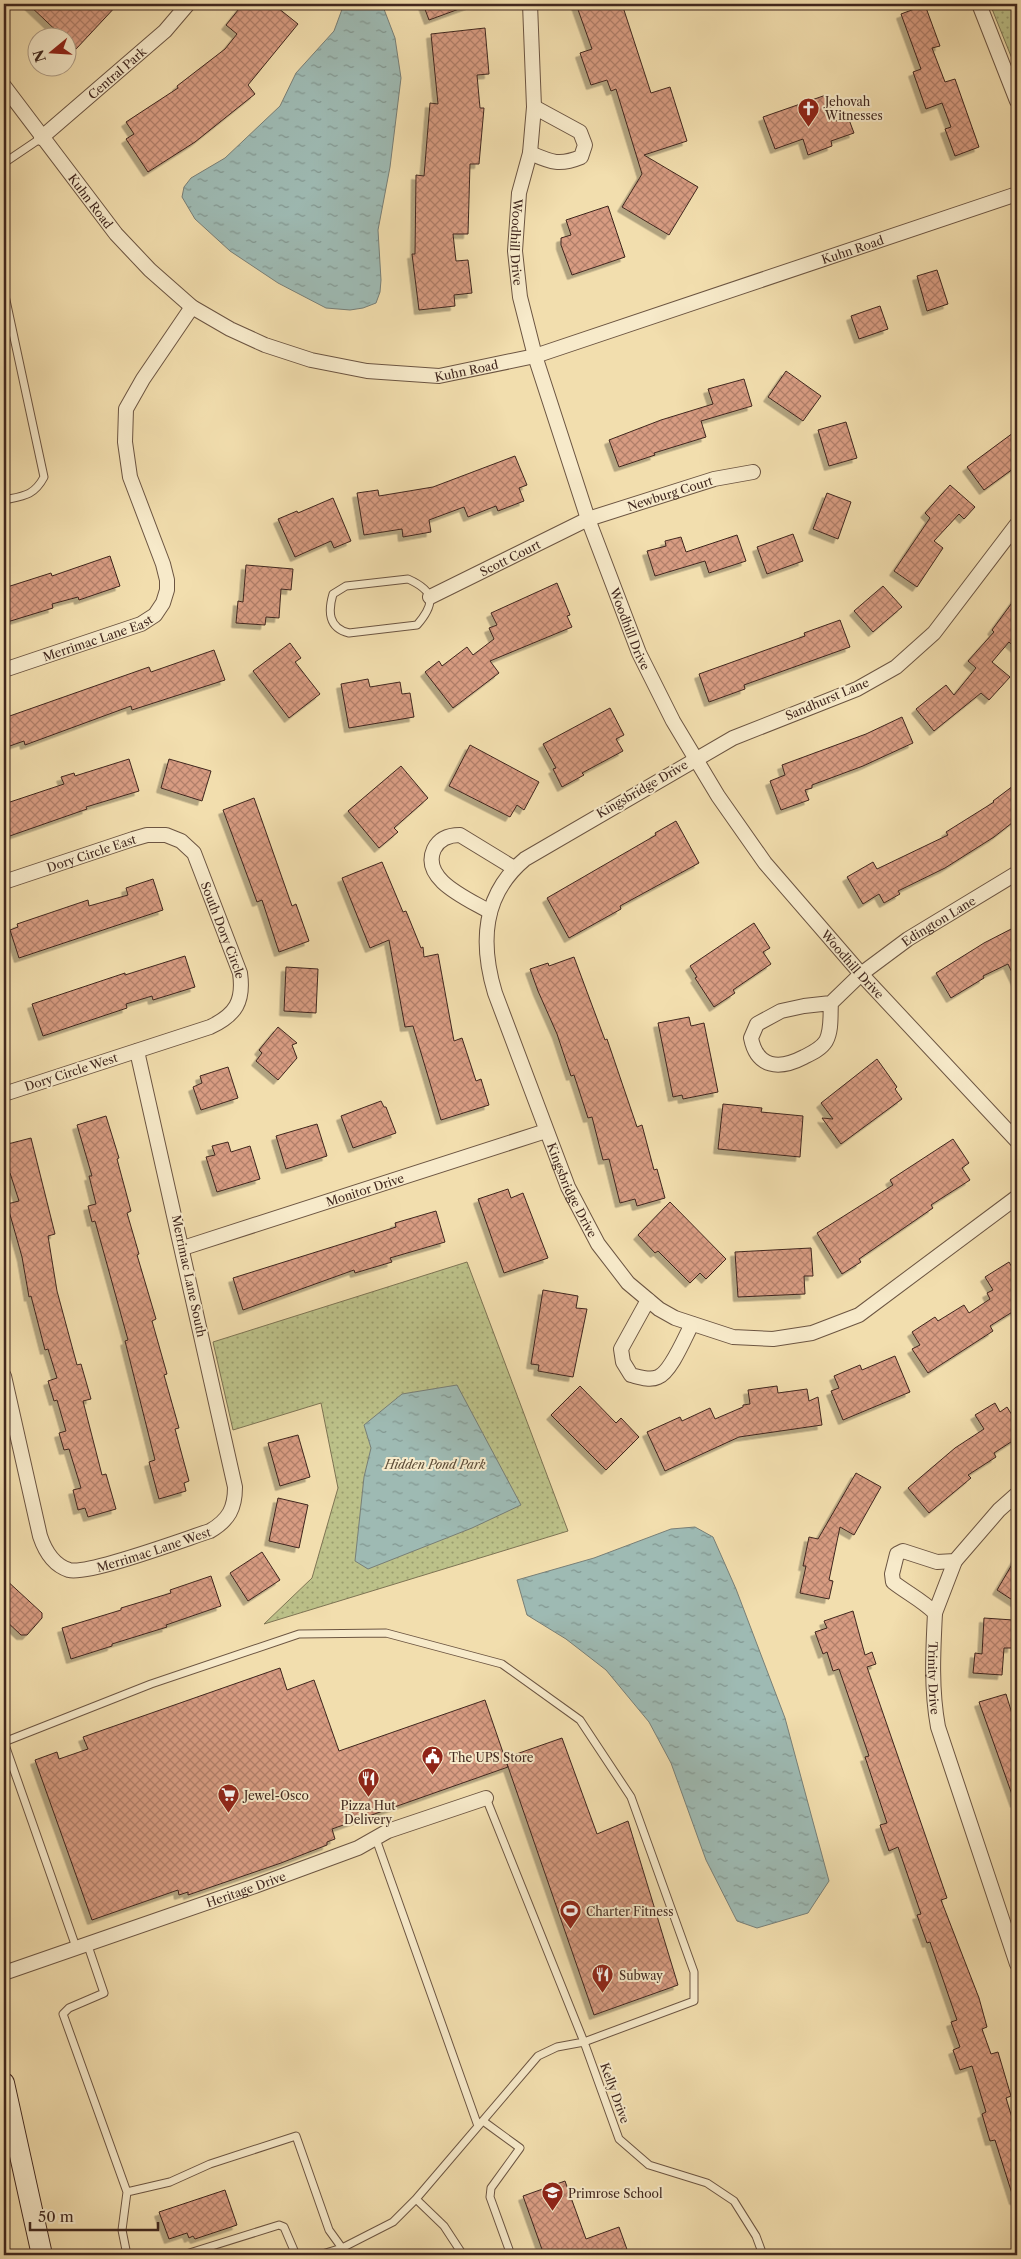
<svg xmlns="http://www.w3.org/2000/svg" width="1021" height="2259" viewBox="0 0 1021 2259" font-family="'Libre Caslon Text',serif">
	<defs>
		<pattern id="grass-dots" width="8" height="8" patternUnits="userSpaceOnUse" patternTransform="scale(1.25)"><rect width="8" height="8" fill="#bcc189"/><path d="M2 2h.1M6 6h.1" fill="none" stroke="#9a9d6f" stroke-width="1.8" stroke-linecap="round"/></pattern>
		<pattern id="water-ripples" width="26" height="14" patternUnits="userSpaceOnUse" patternTransform="scale(1.25)"><rect width="26" height="14" fill="#9ebab3"/><path d="M2 4q2-2 4 0t4 0M15 11q2-2 4 0t4 0" fill="none" stroke="#829791"/></pattern>
		<pattern id="building-cross-hatch" width="8" height="8" patternUnits="userSpaceOnUse" patternTransform="scale(1.25)"><rect width="8" height="8" fill="#d89c82"/><path d="M0 0l8 8M0 8l8-8" fill="none" stroke="#b17f6a"/></pattern>
		<filter id="shadow"><feDropShadow dx="-4.5" dy="4.5" stdDeviation="0" flood-color="#0004"/></filter>
	</defs>
	<rect width="100%" height="100%" fill="#f2deae"/>
	<filter id="stains"><feTurbulence type="fractalNoise" baseFrequency=".004" numOctaves="4"/><feColorMatrix values="0 0 0 0 .2 0 0 0 0 .09 0 0 0 0 .02 0 0 0 .5 -.17"/></filter>
	<radialGradient id="worn" r=".72"><stop offset=".6" stop-color="#630" stop-opacity="0"/><stop offset="1" stop-color="#630" stop-opacity=".3"/></radialGradient>
	<path fill="url(#grass-dots)" stroke="#7e7454" d="M990,4H1017V71Z
		M467,1262L568,1531L264,1624L312,1578L338,1488L321,1403L233,1430L213,1342Z"/>
	<path fill="url(#water-ripples)" stroke="#787f77" d="M344,4H382L395,38L401,78L390,167L378,230L381,280L380,292L376,303L363,308L350,310L326,308L278,283L230,251L195,219L182,197L184,187L191,178L225,158L280,106L296,73L334,31Z
		M457,1385L521,1505L472,1528L368,1569L355,1561L364,1477L371,1448L364,1425L402,1394Z
		M695,1527L713,1537L736,1589L785,1718L829,1881L808,1913L757,1928L737,1921L706,1860L671,1763L649,1722L606,1670L566,1639L527,1615L517,1580L594,1558L671,1529Z"/>
	<path fill="url(#building-cross-hatch)" stroke="#40271e" filter="url(#shadow)" d="M28,4H118L76,49L68,41V38H64Z
		M243,4H273L298,24L248,85L255,94L195,142L148,172L126,139L134,134L126,122L178,88L177,86L225,49L237,34L226,25Z
		M423,4H469L470,5L429,20Z
		M576,4H622L651,93L670,87L687,141L644,155L698,187L669,235L622,207L642,174L616,89L611,91L607,80L591,85L580,53L592,49Z
		M925,5L940,46L932,48L945,82L955,79L979,147L955,156L945,129L951,127L942,103L926,109L913,72L921,69L901,14Z
		M485,28L489,74L477,75L480,108H484L479,164H470L468,234H453L456,261L468,260L472,293L454,295L455,306L419,310L412,254H415L416,175L424,176L430,103L438,104L431,34Z
		M826,95L836,121L848,117L854,133L831,141L832,146L808,155L803,139L775,149L763,117Z
		M608,206L625,257L572,275L561,245V238L571,235L566,220Z
		M937,270L948,304L927,311L917,276Z
		M880,306L888,329L859,339L851,316Z
		M786,371L821,396L803,421L768,397Z
		M744,379L752,406L701,421L706,437L654,453L655,455L619,467L609,440L661,420L713,404L708,389Z
		M846,422L857,458L829,466L818,430Z
		M1017,430V466L984,490L967,467Z
		M515,456L527,485L519,488L524,501L498,511L496,506L468,517L464,507L429,520L431,532L403,537L402,529L364,535L357,493L378,490L379,496L433,487Z
		M950,485L975,507L964,519L959,514L934,541L943,548L917,587L894,571L930,518L925,513Z
		M827,493L851,502L838,539L813,529Z
		M333,498L351,541L334,548L331,541L295,557L278,519L297,511L298,513Z
		M793,534L803,561L767,574L757,547Z
		M737,535L746,561L709,573L705,561L655,576L647,551L666,546L665,541L681,537L686,552Z
		M110,556L120,586L79,600L78,597L52,604L53,608L4,623V588L51,573L52,576Z
		M246,565L293,569L291,590L281,589L279,618L266,617L265,625L236,623L238,601L243,602Z
		M557,583L570,615L567,616L572,627L490,661L499,673L453,708L425,672L439,661L442,666L467,647L473,655L494,639L489,628L497,625L491,613Z
		M883,586L902,607L873,632L854,611Z
		M1017,596V649L1009,642L992,662L1010,677L989,700L981,693L934,731L916,709L946,685L954,695L976,668L968,661L994,632L992,630Z
		M840,620L850,647L744,685L745,689L709,702L699,674L805,636L804,633Z
		M290,643L301,658L295,662L320,694L289,718L253,671Z
		M214,650L225,680L132,710L131,706L25,745L24,741L4,748V718L149,667L151,672Z
		M368,679L370,687L400,682L402,694L410,693L414,717L349,728L341,684Z
		M610,708L624,735L616,739L623,751L582,773L584,775L562,787L553,769L556,768L543,744Z
		M902,717L913,743L863,766L812,785V788L805,790L809,800L781,810L770,781L785,775L782,765L866,734Z
		M470,745L539,782L524,810L517,805L510,817L449,786Z
		M129,759L139,791L86,807L87,809L4,838V804L64,784L61,777L74,773L75,776Z
		M169,759L211,771L202,801L161,788Z
		M401,766L428,798L394,828L398,832L379,848L348,811Z
		M1017,783V819L994,837L945,868L898,891L900,894L884,903L879,894L863,904L847,877L873,862L877,869L948,835L946,832L994,802L993,801Z
		M254,798L292,906L296,904L309,941L279,952L262,900L257,902L223,810Z
		M676,821L699,863L620,906L621,909L569,938L547,898L656,835L655,833Z
		M382,862L403,912L406,911L421,948L423,947L424,957L438,954L454,1041L462,1038L476,1081L481,1079L489,1105L441,1120L413,1026L405,1027L389,940L370,948L342,878Z
		M153,879L163,910L19,958L10,930L18,927L17,924L88,900L89,906L128,895L126,888Z
		M754,923L770,948L763,952L771,964L733,990L735,993L714,1007L695,978L697,977L690,966Z
		M1017,926V983L1008,964L983,976L984,978L951,998L936,973L984,943Z
		M185,956L195,987L153,1000L152,996L126,1004L127,1008L43,1036L32,1004L125,973V975Z
		M574,957L605,1040L607,1039L637,1127L642,1125L654,1170L657,1169L665,1198L637,1206L635,1199L620,1203L609,1159L603,1160L592,1117L588,1118L574,1075L571,1076L557,1034L538,991L530,969L548,963L549,966Z
		M286,967L318,969L316,1013L284,1011Z
		M689,1017L691,1026L704,1023L718,1092L683,1099L682,1095L673,1097L658,1023Z
		M278,1027L297,1043L292,1045L297,1058L278,1080L256,1061L262,1053L259,1050Z
		M877,1059L897,1087L895,1089L902,1099L841,1144L822,1118L833,1119L821,1103Z
		M228,1067L238,1098L201,1110L193,1087L202,1083L200,1076Z
		M381,1101L384,1107H386L396,1133L353,1148L341,1116Z
		M723,1104L762,1108L761,1112L803,1116L800,1157L718,1149Z
		M106,1116L119,1158L117,1159L131,1211L127,1213L139,1254L137,1255L156,1319L152,1321L167,1374L164,1375L179,1428L175,1429L189,1481L184,1483L186,1491L159,1499L149,1462L155,1460L125,1341L128,1340L95,1221L92,1222L88,1206L96,1204L89,1176H92L77,1125Z
		M317,1124L327,1156L286,1169L276,1136Z
		M31,1138L55,1234L48,1236L57,1291L77,1365L81,1364L91,1399L83,1401L102,1475L106,1474L116,1509L88,1517L85,1508L78,1510L73,1490L81,1488L69,1449L64,1450L59,1433L66,1431L57,1400L54,1401L48,1381L57,1378L48,1349L45,1350L31,1296L29,1297L22,1257L7,1204L19,1201L10,1173L4,1175V1145Z
		M953,1139L969,1163L962,1168L970,1180L931,1205L933,1208L859,1259L861,1262L842,1274L817,1233L893,1185L890,1180Z
		M228,1142L231,1152L250,1146L260,1179L217,1192L206,1157L215,1155L212,1146Z
		M508,1189L511,1198L523,1193L548,1258L504,1273L478,1199Z
		M670,1202L726,1259L706,1279L700,1273L690,1283L658,1251L655,1253L638,1235Z
		M436,1211L445,1242L390,1258L392,1262L355,1273L354,1270L243,1310L233,1278L396,1227L395,1223Z
		M811,1248L813,1276H804L805,1294L738,1297L735,1252Z
		M1009,1262L1017,1276V1309L990,1326L993,1331L928,1373L912,1349L920,1345L912,1332L935,1317L938,1321L964,1305L969,1313L990,1299L987,1293L993,1290L985,1277Z
		M543,1290L578,1296L576,1308L587,1309L573,1377L538,1371L539,1365L531,1364Z
		M895,1356L910,1392L843,1420L831,1391L839,1388L834,1376L860,1365L862,1370Z
		M580,1386L616,1423L621,1418L639,1437L606,1470L551,1415Z
		M777,1386L778,1393L807,1389L809,1401L818,1397L822,1425L739,1437L665,1471L647,1432L680,1417L682,1421L710,1408L715,1419L743,1407V1405L750,1404L748,1390Z
		M995,1403L1000,1412L1007,1407L1017,1423V1438L994,1453L996,1457L968,1475L971,1478L929,1513L908,1488L955,1448L984,1429L975,1415Z
		M298,1435L310,1477L280,1486L268,1443Z
		M856,1473L881,1487L854,1535L840,1527L829,1580L833,1581L829,1599L800,1593L806,1566H803L809,1537L818,1539Z
		M278,1498L308,1505L299,1548L269,1541Z
		M262,1552L280,1580L248,1601L230,1573Z
		M1017,1556V1603L997,1590Z
		M211,1576L221,1606L166,1625L167,1627L112,1644V1646L71,1659L62,1628L121,1610V1608L171,1593L170,1590Z
		M4,1578L42,1613V1618L27,1635H21L4,1619Z
		M853,1611L865,1655L872,1652L876,1664L867,1667L947,1898L941,1900L979,1998L987,2027L982,2029L991,2054L998,2052L1011,2096L1006,2098L1017,2134V2200H1014L995,2140L990,2141L982,2114L986,2112L972,2066L960,2070L953,2050L960,2047L951,2022L957,2020L930,1942L927,1943L917,1915L921,1914L898,1847L889,1851L880,1825L887,1823L865,1757L869,1756L839,1669L833,1671L827,1652L823,1654L815,1632L827,1628L824,1621Z
		M984,1618L1013,1620L1012,1648H1004L1002,1675L973,1673L975,1653L982,1654Z
		M280,1668L287,1690L314,1680L339,1751L485,1700L508,1767L332,1829L335,1839L327,1842V1845L281,1863L188,1895V1892L179,1895L178,1890L92,1920L35,1760L57,1752L59,1759L88,1749L83,1737Z
		M1006,1694L1017,1730V1802L1015,1803L979,1702Z
		M562,1738L597,1834L628,1821L678,1985L594,2015L505,1758Z
		M565,2181L586,2239L619,2227L629,2255H544L523,2196Z
		M225,2190L237,2225L195,2239L193,2236L189,2238L187,2233L169,2239L159,2212Z"/>
	<g fill="none" stroke-linecap="round" stroke-linejoin="round">
		<defs>
			<path id="service" d="M4,163L41,138
				M4,291L44,477C34,496 23,496 4,500
				M408,579C435,591 436,603 417,625L349,633C328,628 328,611 333,594L346,586Z
				M4,1742L151,1684L299,1634L386,1633L502,1664L580,1720L631,1797L694,1972V2001L584,2042L557,2047L538,2056L416,2199L444,2226L463,2255
				M4,1742L76,1947
				M486,1798L584,2042L619,2139L649,2165L707,2183L734,2201L756,2236L763,2255
				M376,1839L478,2126
				M87,1943L104,1993L69,2008L63,2014L127,2192L170,2182L210,2164L296,2136L329,2230L342,2248
				M483,2121L520,2148L491,2188L490,2197L511,2255
				M127,2192L122,2230L127,2255
				M183,2255L279,2225L284,2227L296,2255
				M319,2255L342,2248L393,2222L416,2199
				M453,2255L461,2252"/>
			<g id="minor">
				<path id="s1" d="M530,4L534,107L530,153L519,193L515,251L520,297L535,356L588,519L639,653L673,721L718,796L765,863L861,974L1017,1141"/>
				<path d="M979,4L1017,101"/>
				<path id="s2" d="M4,86L116,234L150,270L192,307L230,329L265,345L311,360L367,371L439,376L535,356L1017,194"/>
				<path id="s3" d="M41,138L165,31L188,4"/>
				<path d="M530,153C551,162 559,166 581,157L585,145L580,132L534,107"/>
				<path id="s4" d="M1017,524L934,633L896,667L857,689L733,738L525,859C482,895 480,943 495,993L568,1187L598,1244L628,1283L659,1309L675,1318L733,1337L773,1339L812,1333L859,1315L1017,1197"/>
				<path id="s5" d="M430,597L588,519L714,479L753,472"/>
				<path id="s6" d="M4,670L141,624L155,615L163,603L167,590V580L163,564L130,477L125,442L126,409L143,379L192,307"/>
				<path id="s7" d="M4,882L133,839L147,835H166L181,841L194,853L240,973C244,1001 236,1015 210,1027L4,1094"/>
				<path d="M490,912C469,899 420,880 434,849C439,839 449,835 460,835L514,868"/>
				<path id="s8" d="M831,1003C830,1015 832,1030 826,1041C821,1049 812,1053 804,1057C779,1070 757,1068 751,1038L757,1024L781,1011L804,1006L831,1003L861,974L908,939L1017,873"/>
				<path id="s9" d="M183,1248L546,1131"/>
				<path d="M648,1300L621,1349L623,1362L631,1375C639,1377 650,1381 658,1377C671,1372 685,1337 692,1324"/>
				<path id="s10" d="M4,1376L40,1536C45,1551 53,1565 69,1570C89,1575 185,1539 210,1531C229,1520 235,1508 235,1487L137,1051"/>
				<path id="s11" d="M1017,1494L999,1510L955,1561L937,1562L903,1551L897,1554L892,1574L893,1582C907,1593 922,1600 935,1613C933,1652 931,1689 938,1727L1017,1964"/>
				<path d="M935,1613L955,1561"/>
				<path id="s12" d="M4,1973L255,1886L358,1848L388,1831L486,1798"/>
			</g>
			<path id="secondary" d="M4,2083L42,2255"/>
		</defs>
		<use href="#service" stroke="#6c5542" stroke-width="9"/>
		<use href="#minor" stroke="#6c5542" stroke-width="16"/>
		<use href="#secondary" stroke="#40271e" stroke-width="22"/>
		<use href="#service" stroke="#f7eaca" stroke-width="7"/>
		<use href="#minor" stroke="#f7eaca" stroke-width="14"/>
		<use href="#secondary" stroke="#f7eaca" stroke-width="20"/>
	</g>
	<defs>
		<symbol id="church-pin" viewBox="-11 -11 22 30"><path d="M0 17L-7.5 6A9.5 9.5 0 1 1 7.5 6Z" fill="#8f2418" stroke="#f7eaca"/><path d="M-1.2-6h2.4v3.5h3.3v2.4h-3.3V6h-2.4V-.1h-3.3v-2.4h3.3Z" fill="#fff"/></symbol>
		<symbol id="civic-pin" viewBox="-11 -11 22 30"><path d="M0 17L-7.5 6A9.5 9.5 0 1 1 7.5 6Z" fill="#8f2418" stroke="#f7eaca"/><path d="M-.6-6.5H3V-4.5H.6V-3L4-1V1h2V6H-6V1h2V-1L-.6-3ZM-1.2 2.5V6h2.4V2.5Z" fill="#fff"/></symbol>
		<symbol id="restaurant-pin" viewBox="-11 -11 22 30"><path d="M0 17L-7.5 6A9.5 9.5 0 1 1 7.5 6Z" fill="#8f2418" stroke="#f7eaca"/><path d="M-5-6h1v4h1v-4h1v4h1v-4h1v5L-1.5 .5V6h-2V.5L-5-1ZM5-6V6H3V1.5H1.5Q1.5-4 5-6Z" fill="#fff"/></symbol>
		<symbol id="supermarket-pin" viewBox="-11 -11 22 30"><path d="M0 17L-7.5 6A9.5 9.5 0 1 1 7.5 6Z" fill="#8f2418" stroke="#f7eaca"/><path d="M-6-5.5h2.5l.6 2H6L4.5 2H-2.5L-4.4-4H-6ZM-1.5 3.2a1.3 1.3 0 1 0 .1 0ZM3 3.2a1.3 1.3 0 1 0 .1 0Z" fill="#fff"/></symbol>
		<symbol id="stadium-pin" viewBox="-11 -11 22 30"><path d="M0 17L-7.5 6A9.5 9.5 0 1 1 7.5 6Z" fill="#8f2418" stroke="#f7eaca"/><path d="M0-5a6.5 5 0 1 0 0 10a6.5 5 0 1 0 0-10ZM-3.5-1.8h7v3.6h-7Z" fill="#fff"/></symbol>
		<symbol id="school-pin" viewBox="-11 -11 22 30"><path d="M0 17L-7.5 6A9.5 9.5 0 1 1 7.5 6Z" fill="#8f2418" stroke="#f7eaca"/><path d="M0-5L7-2L0 1L-7-2ZM-4 1L0 2.5L4 1V4Q0 6-4 4Z" fill="#fff"/></symbol>
	</defs>
	<g fill-rule="evenodd">
		<use href="#church-pin" x="796" y="96" width="25" height="34"/>
		<use href="#civic-pin" x="420" y="1744" width="25" height="34"/>
		<use href="#restaurant-pin" x="356" y="1766" width="25" height="34"/>
		<use href="#supermarket-pin" x="216" y="1782" width="25" height="34"/>
		<use href="#stadium-pin" x="558" y="1898" width="25" height="34"/>
		<use href="#restaurant-pin" x="590" y="1962" width="25" height="34"/>
		<use href="#school-pin" x="540" y="2180" width="25" height="34"/>
	</g>
	<g text-anchor="middle" dominant-baseline="central" stroke-width="4" stroke-linejoin="round" paint-order="stroke">
		<g font-size="12" fill="#40271e" stroke="#f7eaca">
			<text stroke="none"><textPath href="#s3" startOffset="100">Central Park</textPath></text>
			<text stroke="none"><textPath href="#s2" startOffset="144">Kuhn Road</textPath></text>
			<text stroke="none"><textPath href="#s1" startOffset="240">Woodhill Drive</textPath></text>
			<text stroke="none"><textPath href="#s2" startOffset="984">Kuhn Road</textPath></text>
			<text stroke="none"><textPath href="#s2" startOffset="579">Kuhn Road</textPath></text>
			<text stroke="none"><textPath href="#s5" startOffset="262">Newburg Court</textPath></text>
			<text stroke="none"><textPath href="#s5" startOffset="89">Scott Court</textPath></text>
			<text stroke="none"><textPath href="#s1" startOffset="645">Woodhill Drive</textPath></text>
			<text stroke="none"><textPath href="#s6" startOffset="99">Merrimac Lane East</textPath></text>
			<text transform="translate(827 699) rotate(-23)">Sandhurst Lane</text>
			<text transform="translate(642 789) rotate(-30)">Kingsbridge Drive</text>
			<text stroke="none"><textPath href="#s7" startOffset="92">Dory Circle East</textPath></text>
			<text stroke="none"><textPath href="#s8" startOffset="364">Edington Lane</textPath></text>
			<text stroke="none"><textPath href="#s7" startOffset="286">South Dory Circle</textPath></text>
			<text stroke="none"><textPath href="#s1" startOffset="1050">Woodhill Drive</textPath></text>
			<text transform="translate(71 1072) rotate(-18)">Dory Circle West</text>
			<text stroke="none"><textPath href="#s9" startOffset="191">Monitor Drive</textPath></text>
			<text stroke="none"><textPath href="#s4" startOffset="965">Kingsbridge Drive</textPath></text>
			<text transform="translate(189 1276) rotate(78)">Merrimac Lane South</text>
			<text stroke="none"><textPath href="#s10" startOffset="298">Merrimac Lane West</textPath></text>
			<text stroke="none"><textPath href="#s11" startOffset="298">Trinity Drive</textPath></text>
			<text stroke="none"><textPath href="#s12" startOffset="256">Heritage Drive</textPath></text>
			<text transform="translate(615 2093) rotate(70)">Kelly Drive</text>
		</g>
		<g font-size="12" fill="#40271e" stroke="#f7eaca" text-anchor="start">
			<text x="825" y="101">Jehovah<tspan x="825" dy="14">Witnesses</tspan></text>
			<text x="449" y="1757">The UPS Store</text>
			<text x="244" y="1795">Jewel-Osco</text>
			<text x="368" y="1805" text-anchor="middle">Pizza Hut<tspan x="368" dy="14">Delivery</tspan></text>
			<text x="586" y="1911">Charter Fitness</text>
			<text x="619" y="1975">Subway</text>
			<text x="568" y="2193">Primrose School</text>
		</g>
		<g font-size="12" font-style="italic" fill="#5f4e39" stroke="#f7eaca">
			<text x="435" y="1464">Hidden Pond Park</text>
		</g>
	</g>
	<rect width="1021" height="2259" fill="none" stroke="#f2deae" stroke-width="20"/>
	<rect x="5" y="5" width="1011" height="2249" fill="none" stroke="#40271e" stroke-width="2.5"/>
	<rect x="10" y="10" width="1001" height="2239" fill="none" stroke="#40271e"/>
	<g transform="translate(52 52) rotate(252)"><circle r="24" fill="#f7eaca" stroke="#ae9c85"/>
	<path d="M0-4L9 19L0 12L-9 19Z" fill="#8f2418"/>
	<text y="-8" font-size="14" font-weight="bold" text-anchor="middle" fill="#40271e">N</text>
	</g>
	<path d="M30 2222v8h128v-8" fill="none" stroke="#40271e" stroke-width="2.5"/>
	<text x="38" y="2222" font-size="15" fill="#40271e" stroke="#f7eaca" stroke-width="4" paint-order="stroke">50 m</text>
	<rect width="100%" height="100%" filter="url(#stains)"/>
	<rect width="100%" height="100%" fill="url(#worn)"/>
</svg>
